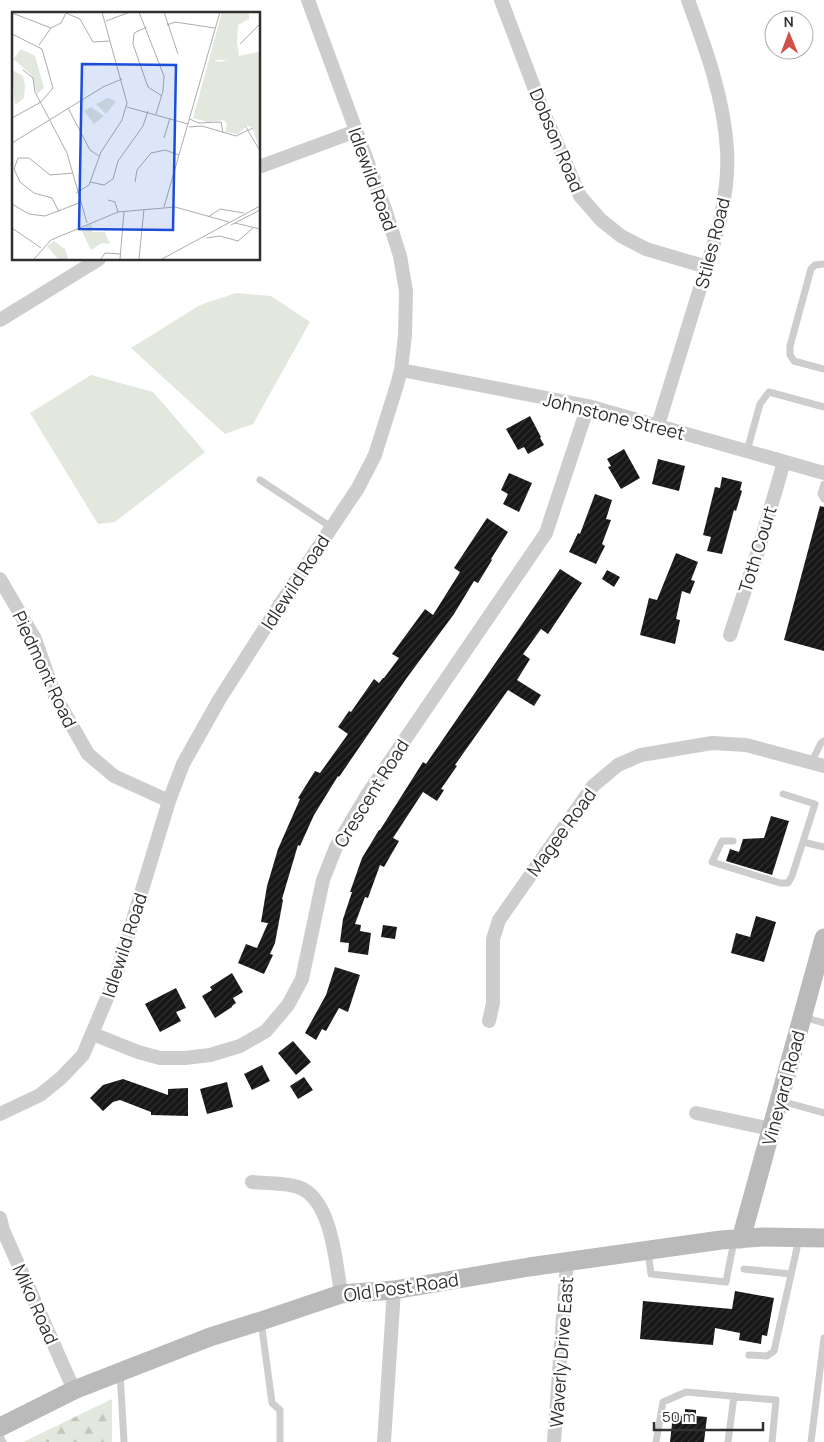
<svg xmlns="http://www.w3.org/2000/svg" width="824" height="1442" viewBox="0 0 824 1442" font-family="Manrope,sans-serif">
	<defs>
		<pattern id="forest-firs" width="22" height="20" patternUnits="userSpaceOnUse" patternTransform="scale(1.25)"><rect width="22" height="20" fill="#e2e8dd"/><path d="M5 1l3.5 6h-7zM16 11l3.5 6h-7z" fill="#c2c7be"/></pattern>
		<pattern id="building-hatch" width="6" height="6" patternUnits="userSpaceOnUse" patternTransform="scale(1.25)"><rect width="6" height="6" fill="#171717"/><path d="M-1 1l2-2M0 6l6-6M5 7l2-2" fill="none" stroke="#303030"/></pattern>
	</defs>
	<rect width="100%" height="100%" fill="#fff"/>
	<path fill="#e2e8dd" d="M236,293L271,296L310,322L253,424L225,434L131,348L200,305Z
		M91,375L153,392L205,452L115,522L98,524L30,413Z"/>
	<path fill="url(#forest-firs)" d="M112,1399V1442H23Z"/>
	<path fill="url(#building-hatch)" d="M530,416L541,437L540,438L544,445L528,454L524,447L518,450L506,429Z
		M624,449L640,478L621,489L608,467L611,466L607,459Z
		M658,459L685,466L679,491L652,484Z
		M509,473L532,483L519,512L503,504L508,494L501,490Z
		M722,477L742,482L740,490L742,491L736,511L734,510L722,554L707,551L711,537L703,535L715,487L720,488Z
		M595,494L612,500L606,519L611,520L602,544L605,546L596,564L569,552L578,533L580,534Z
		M820,506L824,507V651L784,640Z
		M487,518L508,532L491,559L492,560L478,583L474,581L454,614L406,679L339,777L338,776L314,815L300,846L298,845L282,899L283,900L275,943L270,954L273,955L264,974L238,963L246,944L257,948L268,923L261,922L267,886L278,849L300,799L298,798L315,771L320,773L348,734L338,727L349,711L351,712L374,679L379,683L383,678H384L399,658L392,654L425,609L433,615L460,572L454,568Z
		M676,553L698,562L691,580L695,581L690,594L682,591L676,619L680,620L675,644L640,635L649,598L657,600Z
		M560,569L582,583L548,634L541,629L523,654L530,659L517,680L541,695L534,706L508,690L455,765L457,766L441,789L444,790L437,801L423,792L393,838L399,841L384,867L380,865L368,898L365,897L355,924L361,925L360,931L371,933L368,955L348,952L349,943L340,942L343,919L352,892H350L362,858L379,830H380L423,762L426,764Z
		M607,570L620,577L614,587L602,579Z
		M771,816L789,821L772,875L726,861L730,849L739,852L743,839L764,838Z
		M756,916L776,922L764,962L731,953L736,933L750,937Z
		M383,925L397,927L395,939L381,937Z
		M335,967L360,975L348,1012L339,1008L326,1031L322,1029L316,1040L305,1033L326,995Z
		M232,973L243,992L233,998L236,1003L232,1006V1007L215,1018L202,996L212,990L210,987Z
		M176,988L186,1008L176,1012L181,1021L160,1032L145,1004Z
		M293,1041L311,1062L296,1075L278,1053Z
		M262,1065L270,1081L252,1090L244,1074Z
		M304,1077L313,1090L298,1099L290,1086Z
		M123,1079L168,1095V1089L188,1088V1116L151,1115V1112L120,1100L113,1102L103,1111L90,1098L103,1085Z
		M227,1082L233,1107L207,1114L200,1089Z
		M735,1291L774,1298L767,1336L762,1335L761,1344L739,1340L740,1333L715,1328L713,1345L640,1339L643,1301L732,1309Z
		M685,1409L696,1410V1416L707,1417L704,1442H670L673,1415L685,1416Z"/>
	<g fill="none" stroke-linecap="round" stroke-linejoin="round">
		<path stroke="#cdcdcd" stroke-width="7" d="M824,264L815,265L811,269L790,346V355L794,361L824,369
			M747,451L760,404L769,392L824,407
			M260,480L331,527
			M824,484L821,494L824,499
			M811,763L821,743L824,741
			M733,841H722L712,862L780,883H788L792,876L815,804L783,794
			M803,842L824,847
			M803,1017L824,1023
			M781,1101L824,1113
			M648,1251L651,1274L726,1282L734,1241
			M744,1269L791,1274
			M261,1321L272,1403L280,1410V1442
			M749,1355L767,1356L774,1351L799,1239
			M120,1372L124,1442
			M0,1436L3,1442
			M656,1442L663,1402L686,1392L776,1400L772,1442
			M728,1442L734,1396
			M811,1442L824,1338"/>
		<path stroke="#cdcdcd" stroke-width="14" d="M501,0L543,111L580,196L601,220L621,236L646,249L707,267
			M259,167L356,131
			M0,320L99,259
			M401,370L588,406L824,473
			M658,425C671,383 684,340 697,298C712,250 730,201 727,150C724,98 706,49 688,0
			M0,579L35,639L55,696L88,754L114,776L169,801
			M730,635L758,551L784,462
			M489,1021L493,1003V939L499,920L593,786L618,765L641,755L712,743L746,745L824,766
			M93,1034L138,1052L160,1058H185L210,1055L240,1046L266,1031L288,1005L302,979L323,880L336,847L367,795L546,533L588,406
			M696,1113L771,1129
			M0,1114L40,1095L61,1078L83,1055L115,979L169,801L183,764L219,700L281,603L358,488L375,455L397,385L401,370L405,335L406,291L400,256L386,212L308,0
			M252,1182C263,1183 288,1183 298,1187C332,1198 336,1264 341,1294
			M0,1218L3,1230L74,1390
			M384,1442L394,1290
			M554,1442L567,1262"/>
		<path stroke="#bababa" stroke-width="19" d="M741,1239L824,938
			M0,1427L74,1390L120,1372L210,1337L261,1321L341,1294L394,1290L529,1267L721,1240L763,1237L824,1238"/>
	</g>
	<g text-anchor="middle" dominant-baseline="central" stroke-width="5" stroke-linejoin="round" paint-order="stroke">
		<g font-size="18" fill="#303030" stroke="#fff">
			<text transform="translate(557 140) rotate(67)">Dobson Road</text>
			<text transform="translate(373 179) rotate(70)">Idlewild Road</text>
			<text transform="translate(712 243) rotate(-76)">Stiles Road</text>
			<text transform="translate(614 416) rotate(14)">Johnstone Street</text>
			<text transform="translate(757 549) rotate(-73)">Toth Court</text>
			<text transform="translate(295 582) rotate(-57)">Idlewild Road</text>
			<text transform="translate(45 669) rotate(65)">Piedmont Road</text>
			<text transform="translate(371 793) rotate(-58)">Crescent Road</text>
			<text transform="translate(561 832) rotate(-54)">Magee Road</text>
			<text transform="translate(124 945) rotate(-72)">Idlewild Road</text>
			<text transform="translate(783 1088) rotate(-75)">Vineyard Road</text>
			<text transform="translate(401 1287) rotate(-8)">Old Post Road</text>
			<text transform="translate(36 1304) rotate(66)">Miko Road</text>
			<text transform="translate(561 1352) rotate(-86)">Waverly Drive East</text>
		</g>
	</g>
	<g transform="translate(12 12)">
		<rect width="248" height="248" fill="#fff"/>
		<path d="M210,0H237V7L226,13L225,31L217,38V48H202L223,57L247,53V136L240,115L235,114L226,122L213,120L215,112L212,108L196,110L181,106ZM96,86L104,89L94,102L84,92ZM79,95L92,104L82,112L72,99ZM42,229L53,237L56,247H46L35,234Z" fill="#e2e8dd"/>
		<path d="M225,31L227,44L247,40V53L223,57L200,51L217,48V38ZM9,37L23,44L32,76L25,82L20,64L3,48L0,49ZM0,58L11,64L13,73L12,86L3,93ZM80,212V220H93L98,232L90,231L79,238L69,217Z" fill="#e2e8dd"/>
		<path fill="none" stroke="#acacac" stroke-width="1" d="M127,0L152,64L151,79L144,102M152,0L166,42M0,1L39,16L49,11L54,1M54,1L68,7L81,30L98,29M94,9L118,0M155,13L163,10L203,16M135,15L122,21L121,32L136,75L150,84M0,22L30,37L41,76L29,90L0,106M228,32L248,12M27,33L39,16M11,58L21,66L23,80L55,141L75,211M115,95L176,112M56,96L78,138L87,144M178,107L186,111L209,110L211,121M177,115L190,114L224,124L241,116M234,115L248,139M152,126L158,106M0,131L91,75L110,67M6,146L2,157L8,170L22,181L40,186L47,200M6,146H17L38,163L61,161M78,170L92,173L101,167L106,149L131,114L136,99M123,170L125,158L139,141L153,138L167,143M64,181L77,173L89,140L110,108L115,91L90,0M96,188L103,190L106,200M0,192L17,202L33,204L67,191M152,195L208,0M196,205L208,197L232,201M223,211L248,217M219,213L248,198M0,216L29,236M195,226L208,224L226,229L241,216M22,247L39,228L106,200L163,195L217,210M89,247L93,241L109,242M108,247L112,200M127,247L132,197M150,247L248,194"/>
		<path fill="#1d4ed8" fill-opacity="0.15" stroke="#1d4ed8" stroke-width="2.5" d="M70,52L164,53L161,218L67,217Z"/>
		<rect width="248" height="248" fill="none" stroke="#303030" stroke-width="2.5"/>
	</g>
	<g transform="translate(789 35) rotate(359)"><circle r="24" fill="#ffffff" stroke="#acacac"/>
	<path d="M0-4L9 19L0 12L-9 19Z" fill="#d05049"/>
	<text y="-8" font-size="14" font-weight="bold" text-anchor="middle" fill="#303030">N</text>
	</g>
	<path d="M654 1422v8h109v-8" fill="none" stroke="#303030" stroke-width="2.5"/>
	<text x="662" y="1422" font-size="15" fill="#303030" stroke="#ffffff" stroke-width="4" paint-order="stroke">50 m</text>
</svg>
